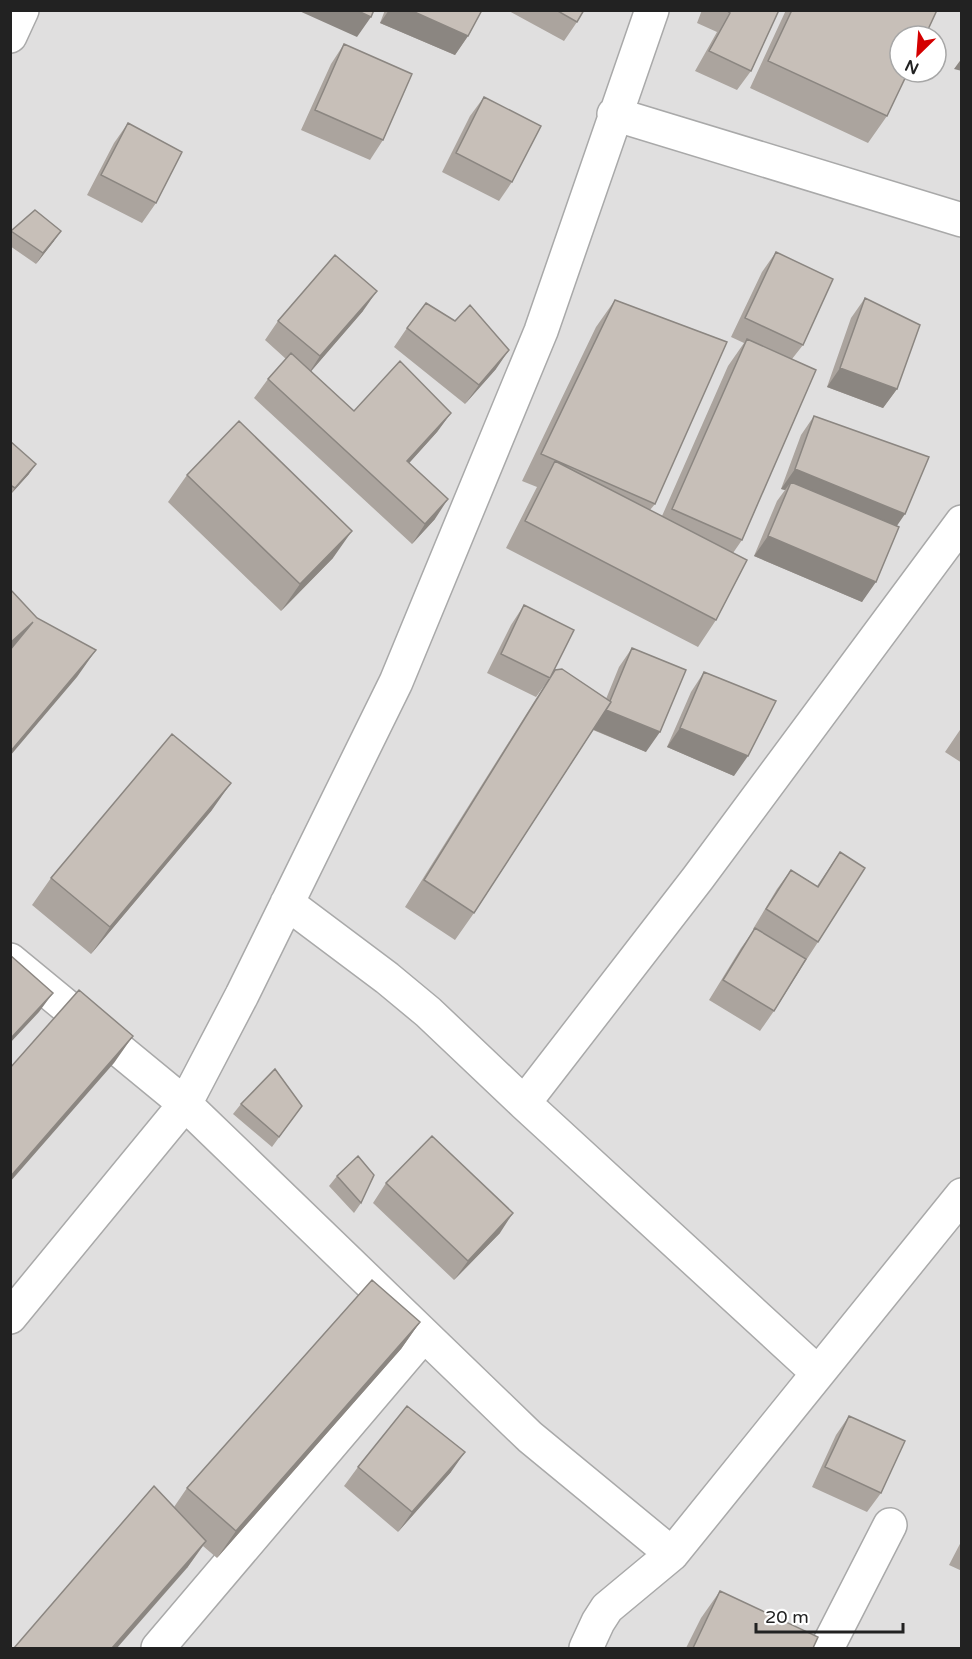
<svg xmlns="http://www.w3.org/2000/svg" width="972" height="1659" viewBox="0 0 972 1659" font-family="'Varela Round',sans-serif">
	<rect width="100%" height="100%" fill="#f2efe9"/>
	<path fill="#e0dfdf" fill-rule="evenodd" d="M11,11H961V1648H11ZM900,36H936V72H900Z"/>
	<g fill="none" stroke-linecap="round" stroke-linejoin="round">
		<defs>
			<path id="minor" d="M10,36L22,10
				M614,114L962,220
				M287,903L387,978L428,1012L524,1103L698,878L962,522
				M10,960L185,1104L530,1437L672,1554
				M524,1103L818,1373
				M10,1317L185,1104L242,995L396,682L541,331L652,10
				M158,1648L423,1336
				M586,1648L598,1622L607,1608L672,1554L962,1195
				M827,1648L890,1525"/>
		</defs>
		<use href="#minor" stroke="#a9a9a9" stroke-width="36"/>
		<use href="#minor" stroke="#fff" stroke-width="33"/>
	</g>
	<path fill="#aba49e" d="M385,10H482L468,36L455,55L380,23Z
		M507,10H584L577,22L564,41Z
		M702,10H779L751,71L737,90L695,71L717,32L697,23Z
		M786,10H937L887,116L868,143L750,88Z
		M344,44L383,140L370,160L301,130L331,64Z
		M484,97L512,182L499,201L442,172L470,116Z
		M128,123L156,203L142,223L87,195L114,143Z
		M11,231L54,241L36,264L10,246V232Z
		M776,252L803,345L792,359L742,540L733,553L716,620L698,647L506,548L537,487L522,481L596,327L615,300L655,504L650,510L662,516L728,366L744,343L731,337L762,272Z
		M865,298L897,389L883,408L827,387L851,318Z
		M363,311L311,371L354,411L451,413L437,432L409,463L435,519L412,544L254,398L268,379L286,359L265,340L278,321Z
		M407,328L496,369L465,404L394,347Z
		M814,416L897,526L862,602L754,556L777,501L785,490L781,489L801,435Z
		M10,441L29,474L10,495Z
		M187,475L333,558L281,611L168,502Z
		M524,605L550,678L536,697L487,673L511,625Z
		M632,648L646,752L593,730L474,913L455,940L405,907L537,697L555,670L606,699L619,667Z
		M704,672L734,776L667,747L691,692Z
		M962,727V763L945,752Z
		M212,810L91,954L32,905L51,878Z
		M840,852L818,942L805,962L774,1011L760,1031L709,1000L741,948L754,930L753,929L777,889L791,870L817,886Z
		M241,1104L302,1106L272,1147L233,1114Z
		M337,1176L361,1203L354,1213L329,1186Z
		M386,1183L500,1233L454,1280L373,1203Z
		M420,1322L401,1349L217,1558L203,1546L187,1568L174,1507L187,1488Z
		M849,1416L881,1493L867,1512L812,1487L836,1435Z
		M358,1467L451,1472L398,1532L344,1486Z
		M962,1540V1571L949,1565Z
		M720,1591L813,1648H686L701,1618Z"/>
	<path fill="#8b8681" d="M297,10H356L371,17L357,37Z
		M389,10H410L468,36L455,55L380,23Z
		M962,58V71L954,69Z
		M61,231L54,241L36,264L43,253Z
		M377,291L363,311L307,376L320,356Z
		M509,350L496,369L465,404L479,385Z
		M840,368L897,389L883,408L827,387Z
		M451,413L437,432L393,481L407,461Z
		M36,464L29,474L10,495L15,488Z
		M795,469L905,514L892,533L791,482L785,490L781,489Z
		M448,499L435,519L412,544L425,524Z
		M352,531L333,558L281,611L300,584Z
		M768,536L876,582L862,602L754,556Z
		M33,622L10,652V643Z
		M96,650L77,677L10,756V752Z
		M606,710L660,732L646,752L592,729Z
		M680,728L748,756L734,776L667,747Z
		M231,783L212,810L91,954L110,927Z
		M53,993L39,1012L10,1043V1039Z
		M133,1036L114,1063L10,1182V1177Z
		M513,1213L500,1233L454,1280L468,1261Z
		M420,1322L401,1349L217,1558L236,1531Z
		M465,1452L451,1472L398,1532L412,1512Z
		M206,1541L187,1568L117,1648H112Z"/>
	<path fill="#c7bfb8" stroke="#8b8681" stroke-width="1.5" d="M356,10H374L371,17Z
		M410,10H482L468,36Z
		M556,10H584L577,22Z
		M726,10H779L751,71L709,51L730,13Z
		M792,10H937L925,36H900V72H908L887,116L768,61Z
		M344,44L412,74L383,140L315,110Z
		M484,97L541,126L512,182L456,153Z
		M128,123L182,152L156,203L101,175Z
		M35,210L61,231L43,253L11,231Z
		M776,252L833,279L803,345L745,318Z
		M335,255L377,291L320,356L278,321Z
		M865,298L920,325L897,389L840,368Z
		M615,300L727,342L655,504L541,454Z
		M426,303L455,321L470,305L509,350L479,385L407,328Z
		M747,339L816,370L742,540L672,509Z
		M291,353L354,411L400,361L451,413L407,461L448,499L425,524L268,379Z
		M814,416L929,457L905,514L795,469Z
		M239,421L352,531L300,584L187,475Z
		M10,441L36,464L15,488L10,485Z
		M555,461L747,560L716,620L525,521Z
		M791,482L899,527L876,582L768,536Z
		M10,589L37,618L96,650L10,752V650L33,622L10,643Z
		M524,605L574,630L550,678L501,654Z
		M632,648L686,670L660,732L606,710L611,702L610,701Z
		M562,669L611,702L474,913L424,880L555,670Z
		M704,672L776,701L748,756L680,728Z
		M172,734L231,783L110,927L51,878Z
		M840,852L865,868L818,942L766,909L791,870L818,887Z
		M755,928L806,959L774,1011L723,980Z
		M10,955L53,993L10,1039Z
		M79,990L133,1036L10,1177V1068Z
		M275,1069L302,1106L279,1137L241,1104Z
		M432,1136L513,1213L468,1261L386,1183Z
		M358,1156L374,1175L361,1203L337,1176Z
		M372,1280L420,1322L236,1531L187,1488Z
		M407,1406L465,1452L412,1512L358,1467Z
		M849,1416L905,1441L881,1493L825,1467Z
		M154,1486L206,1541L112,1648H14Z
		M720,1591L818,1637L813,1648H693Z"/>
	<rect width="972" height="1659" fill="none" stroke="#222222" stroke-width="24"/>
	<g transform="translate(918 54) rotate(205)"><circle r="28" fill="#ffffff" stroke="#a7a7a7" stroke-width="1.5"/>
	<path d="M0-4.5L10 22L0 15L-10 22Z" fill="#d40000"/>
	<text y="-9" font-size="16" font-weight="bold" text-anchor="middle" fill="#222222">N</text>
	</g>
	<path d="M756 1623v9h147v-9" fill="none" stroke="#222222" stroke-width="3"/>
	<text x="765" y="1623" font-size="18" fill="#222222" stroke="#ffffff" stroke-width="4.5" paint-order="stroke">20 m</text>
</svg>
